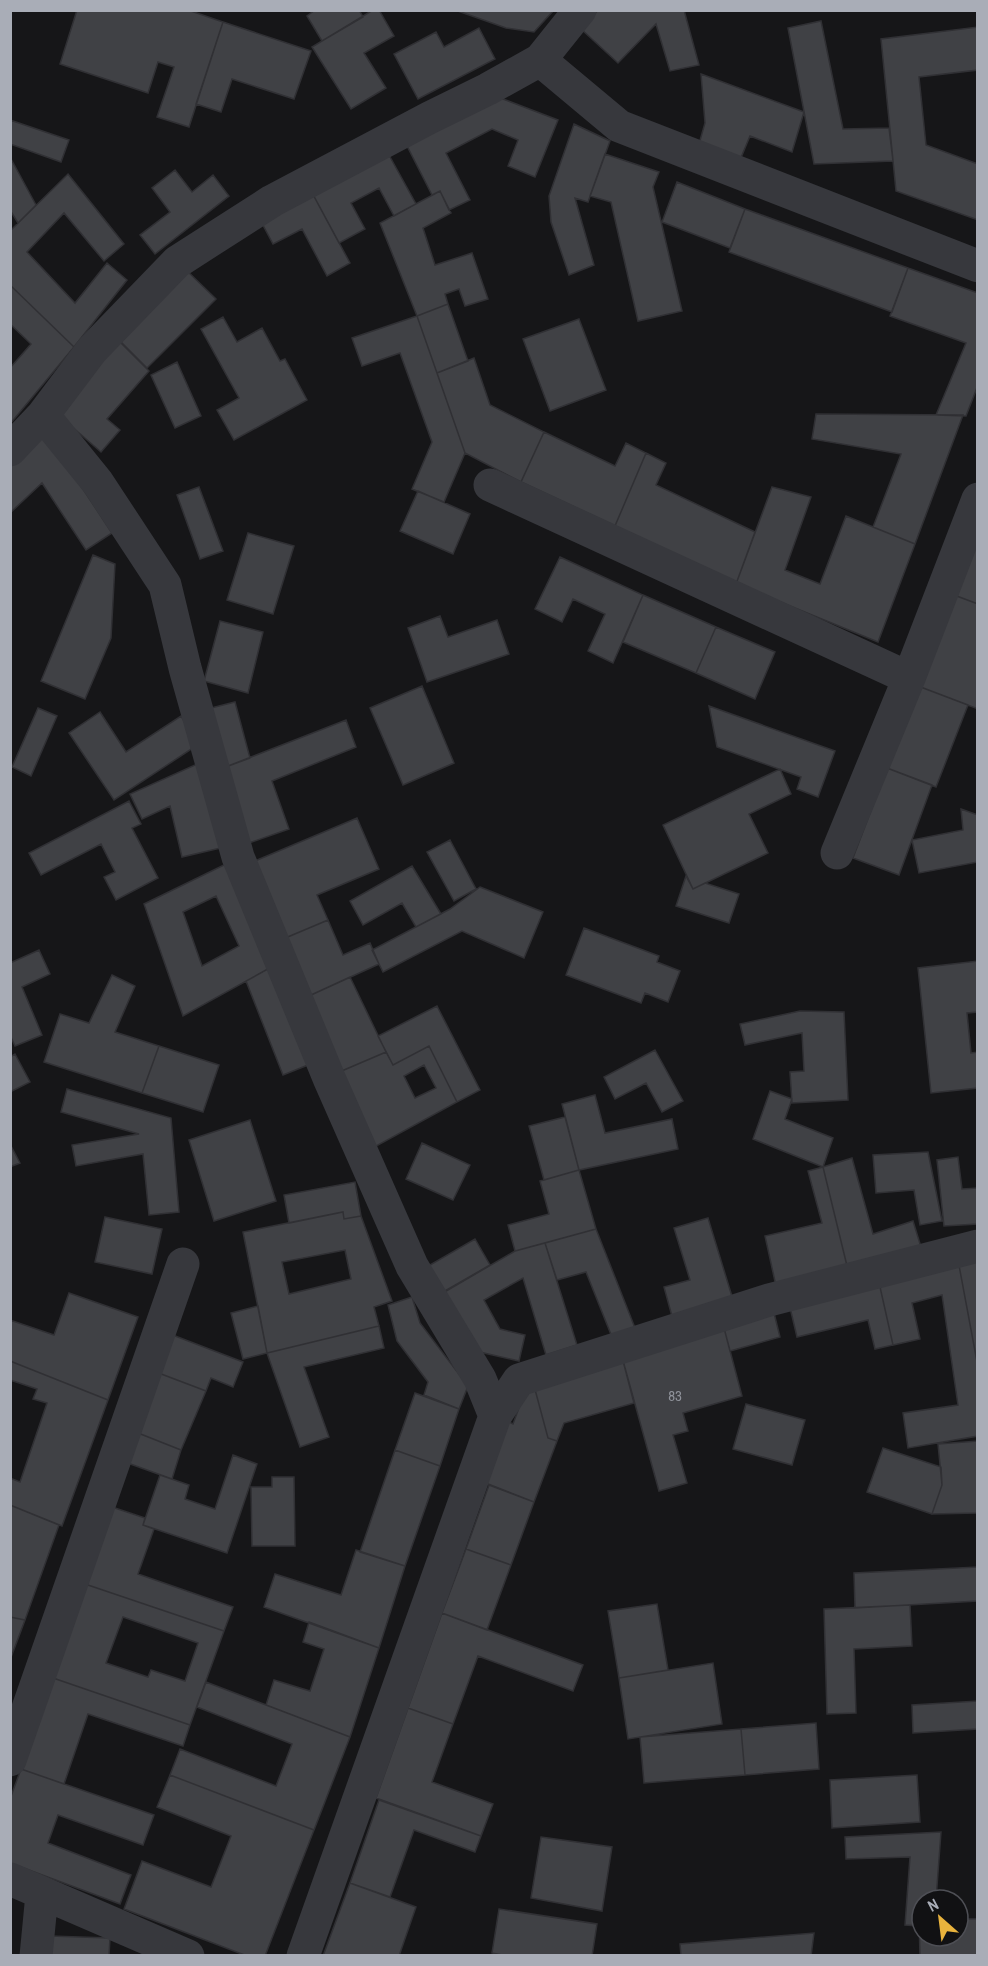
<svg xmlns="http://www.w3.org/2000/svg" width="988" height="1966" viewBox="0 0 988 1966" font-family="'Archivo Narrow',sans-serif">
	<rect width="100%" height="100%" fill="#161618"/>
	<path fill="#404145" stroke="#303034" stroke-width="1.5" fill-rule="evenodd" d="M77,10H188L223,22L189,127L157,117L174,67L158,62L148,93L60,64Z
		M315,10H359L363,17L322,41L307,16Z
		M373,10H379L394,36L364,53L386,88L351,109L312,47Z
		M455,10H554L534,32L506,28Z
		M598,10H684L699,65L670,71L656,24L618,63L581,29Z
		M821,21L843,129L889,128L893,161L814,164L788,28Z
		M223,22L311,51L294,99L232,79L221,112L196,104Z
		M978,27V70L919,77L926,145L978,164V220L896,191L881,39Z
		M479,28L495,59L418,99L394,54L436,32L444,47Z
		M701,74L804,112L792,152L750,136L740,160L699,144L705,123Z
		M490,94L558,120L535,177L508,166L518,140L492,129L446,153L470,200L449,210L440,191L432,195L403,138Z
		M10,120L69,140L61,162L10,144Z
		M574,124L610,141L588,202L575,198L594,265L569,275L551,222L549,196Z
		M384,146L416,204L394,216L379,188L351,203L365,229L339,243L309,187Z
		M605,154L659,172L653,187L682,311L638,321L611,202L590,196Z
		M10,157L36,205L18,223L10,210Z
		M175,170L192,192L213,175L229,196L155,254L140,235L170,212L152,188Z
		M68,174L124,244L104,261L64,213L27,252L75,303L107,263L127,280L74,347L10,285V231Z
		M677,182L745,209L730,248L662,222Z
		M309,187L350,263L327,276L302,229L273,244L257,214Z
		M440,191L451,213L423,228L435,265L472,253L488,299L465,306L459,289L445,294L448,304L417,316L380,223Z
		M745,209L908,268L892,312L729,252Z
		M182,266L216,299L147,368L114,335Z
		M908,268L978,293V385L966,416L936,415L966,343L890,316Z
		M10,285L74,347L10,424V368L31,344L10,324Z
		M448,304L468,361L437,373L417,316Z
		M417,316L465,453L444,502L412,489L432,442L400,353L362,366L352,338Z
		M223,317L237,342L262,328L280,361L285,359L307,400L234,440L217,410L239,398L201,329Z
		M579,319L606,390L550,411L523,339Z
		M119,341L149,371L107,419L120,430L101,452L56,413Z
		M474,358L490,405L544,432L521,482L465,453L437,373Z
		M177,362L201,416L175,428L151,375Z
		M816,414L963,415L915,544L873,527L901,454L812,439Z
		M544,432L615,466L626,443L646,453L615,526L521,482Z
		M46,433L112,533L86,550L42,483L10,513V467Z
		M646,453L666,463L656,485L755,532L736,584L615,526Z
		M199,487L223,551L200,559L177,495Z
		M772,487L811,497L785,570L820,584L846,516L915,544L878,642L736,584Z
		M418,491L470,514L453,554L400,531Z
		M978,526V604L954,595Z
		M248,533L294,546L273,614L227,600Z
		M93,555L115,564L111,638L85,699L41,681Z
		M560,557L643,595L613,663L588,651L605,614L573,599L562,622L535,609Z
		M643,595L716,627L696,673L623,642Z
		M954,595L978,604V709L918,686Z
		M440,616L448,637L497,620L509,654L427,682L408,628Z
		M220,621L263,632L248,693L204,681Z
		M716,627L775,652L755,699L696,673Z
		M422,686L454,763L403,785L370,708Z
		M918,686L968,705L936,787L887,768Z
		M235,702L250,758L223,768L207,709Z
		M709,706L835,751L818,797L797,789L801,777L717,747Z
		M38,708L57,716L31,776L12,767Z
		M100,712L126,752L181,716L199,744L114,800L69,733Z
		M346,720L356,747L272,781L289,829L249,843L223,768Z
		M204,761L225,847L182,857L170,806L142,819L130,794Z
		M887,768L932,785L899,875L853,858Z
		M780,769L791,794L749,814L768,853L693,889L663,825Z
		M129,801L141,824L132,828L158,878L116,900L104,877L115,872L101,844L41,875L29,853Z
		M961,809L978,815V862L919,873L912,840L963,830Z
		M357,818L379,869L317,895L328,920L283,939L250,863Z
		M450,840L476,889L454,901L427,852Z
		M230,862L275,965L183,1016L144,904ZM216,896L239,946L202,966L183,912Z
		M412,866L441,914L416,927L402,903L363,925L350,901Z
		M686,876L693,889L705,883L739,894L729,923L676,906Z
		M480,887L543,912L524,958L462,931L383,972L372,950L450,909Z
		M328,920L343,955L370,943L379,964L309,996L283,939Z
		M584,928L659,956L657,962L680,971L668,1002L645,993L641,1003L566,975Z
		M39,950L50,974L22,987L42,1035L15,1046L10,1035V963Z
		M978,961V1012L967,1013L971,1053L978,1052V1088L931,1093L918,968Z
		M275,965L313,1063L283,1075L246,981Z
		M112,975L135,986L115,1032L159,1046L142,1093L44,1062L60,1014L89,1023Z
		M350,977L386,1052L337,1073L309,996Z
		M437,1006L480,1090L457,1102L429,1046L393,1065L378,1036Z
		M800,1011L844,1012L848,1100L792,1103L790,1072L804,1071L802,1033L745,1045L740,1024Z
		M159,1046L219,1065L203,1112L142,1093Z
		M429,1046L457,1102L369,1150L337,1073L386,1052L393,1065ZM424,1065L436,1088L415,1098L404,1076Z
		M655,1050L683,1101L662,1112L646,1083L615,1099L604,1077Z
		M15,1054L30,1082L10,1092V1057Z
		M67,1089L171,1118L179,1212L149,1215L143,1154L76,1166L72,1145L139,1134L61,1112Z
		M770,1091L792,1099L785,1119L833,1138L823,1167L753,1139Z
		M595,1095L605,1133L672,1119L678,1149L579,1170L562,1104Z
		M565,1117L579,1170L544,1180L529,1126Z
		M250,1120L276,1201L214,1221L189,1140Z
		M422,1143L470,1165L453,1200L406,1179Z
		M10,1144L20,1163L10,1167Z
		M928,1152L942,1221L920,1225L914,1190L876,1193L873,1155Z
		M958,1157L962,1189L978,1188V1224L944,1226L937,1160Z
		M852,1158L873,1234L913,1221L921,1247L848,1270L823,1167Z
		M823,1167L848,1270L776,1286L765,1236L822,1223L808,1171Z
		M579,1170L596,1229L515,1251L508,1225L549,1214L540,1181Z
		M355,1182L361,1216L344,1219L343,1212L289,1223L284,1195Z
		M343,1212L344,1219L361,1216L392,1301L374,1307L379,1326L267,1353L243,1232ZM345,1250L351,1279L289,1294L282,1262Z
		M105,1217L162,1229L152,1274L95,1262Z
		M708,1218L734,1303L673,1320L664,1287L690,1280L674,1228Z
		M596,1229L637,1333L614,1342L586,1272L557,1280L545,1243Z
		M475,1239L490,1265L438,1295L423,1269Z
		M545,1243L577,1345L546,1355L523,1278L484,1300L500,1329L525,1335L519,1361L471,1350L441,1294L515,1251Z
		M978,1255V1367L958,1260Z
		M958,1260L978,1367V1436L908,1448L903,1413L958,1405L942,1295L912,1303L920,1339L893,1345L878,1278Z
		M878,1278L893,1345L875,1349L868,1320L797,1337L788,1299Z
		M69,1293L138,1317L108,1400L10,1361V1320L54,1335Z
		M412,1297L420,1323L468,1386L459,1409L424,1395L428,1382L397,1341L388,1305Z
		M258,1306L267,1353L243,1359L231,1313Z
		M774,1313L780,1337L730,1351L724,1328Z
		M379,1326L384,1348L304,1367L329,1437L300,1447L267,1353Z
		M724,1328L742,1396L683,1413L688,1431L673,1435L687,1483L659,1491L622,1357Z
		M170,1334L243,1362L233,1387L211,1378L206,1391L156,1372Z
		M622,1357L634,1403L564,1423L557,1441L548,1438L533,1382Z
		M10,1361L108,1400L62,1526L10,1505V1478L20,1482L47,1403L33,1399L37,1389L10,1380Z
		M156,1372L206,1391L181,1450L133,1431Z
		M533,1382L548,1438L557,1441L534,1502L483,1482L507,1421L513,1424L527,1386Z
		M415,1393L459,1409L440,1466L395,1450Z
		M746,1404L805,1420L792,1465L733,1449Z
		M133,1431L181,1450L172,1479L122,1461Z
		M978,1441V1513L932,1514L942,1485L938,1444Z
		M883,1448L941,1467L942,1485L932,1514L867,1492Z
		M395,1450L440,1466L405,1566L360,1552Z
		M233,1455L257,1464L227,1553L143,1525L160,1475L189,1485L185,1499L215,1509Z
		M272,1477H294L295,1546H252L251,1487H272Z
		M489,1485L534,1502L511,1565L466,1549Z
		M10,1505L59,1525L25,1620L10,1617Z
		M109,1506L145,1518L143,1525L154,1529L138,1574L233,1607L224,1631L82,1583Z
		M466,1549L511,1565L487,1630L442,1613Z
		M356,1550L405,1566L379,1648L264,1607L275,1574L341,1595Z
		M978,1567V1601L855,1608L854,1573Z
		M82,1583L224,1631L190,1725L53,1678ZM123,1617L198,1643L185,1681L151,1670L148,1677L106,1663Z
		M657,1604L668,1670L619,1678L608,1611Z
		M910,1605L912,1646L854,1649L856,1713L827,1714L824,1609Z
		M442,1613L583,1665L573,1691L478,1656L453,1724L408,1708Z
		M10,1617L25,1620L10,1660Z
		M309,1622L379,1648L350,1737L266,1705L274,1680L310,1691L324,1649L303,1642Z
		M713,1663L722,1724L628,1739L619,1678Z
		M53,1678L190,1725L183,1746L88,1714L64,1784L21,1769Z
		M206,1682L350,1737L314,1830L170,1775L180,1749L276,1786L292,1744L197,1707Z
		M978,1701V1729L913,1733L912,1705Z
		M408,1708L453,1724L432,1782L493,1804L481,1836L376,1798Z
		M816,1723L819,1769L745,1775L741,1729Z
		M741,1729L745,1775L644,1783L640,1737Z
		M21,1769L154,1815L143,1845L58,1815L48,1843L131,1875L120,1904L10,1863V1799Z
		M170,1775L314,1830L265,1956H247L124,1909L142,1861L211,1887L231,1836L157,1807Z
		M917,1775L920,1822L832,1828L830,1780Z
		M379,1800L481,1836L475,1852L414,1830L390,1897L350,1883Z
		M941,1832L936,1900H922V1919H919V1926L905,1925L910,1857L846,1859L845,1837Z
		M541,1837L612,1847L602,1911L531,1898Z
		M350,1883L416,1907L399,1956H323Z
		M499,1909L597,1924L592,1956H507L492,1953Z
		M919,1919H922V1936H958V1919H978V1956H920Z
		M814,1933L811,1956H681L680,1944Z
		M50,1936L110,1938L109,1956H50Z"/>
	<g fill="none" stroke-linecap="round" stroke-linejoin="round">
		<path stroke="#37383d" stroke-width="33" d="M540,60L619,126L978,266
			M43,415L98,483L165,585L185,668L238,857L329,1078L412,1266L480,1379L495,1416
			M10,450L43,415L92,350L177,262L272,201L429,118L488,89L540,60L580,10
			M490,485L909,678
			M837,853L909,678L978,499
			M10,1760L183,1264
			M10,1879L188,1956
			M36,1956L42,1894
			M303,1956L495,1416L519,1380L769,1300L978,1246"/>
	</g>
	<g text-anchor="middle" dominant-baseline="central" stroke-width="4.5" stroke-linejoin="round" paint-order="stroke">
		<g font-size="15" fill="#8f929a">
			<text x="675" y="1395">83</text>
		</g>
	</g>
	<rect width="988" height="1966" fill="none" stroke="#a9adb7" stroke-width="24"/>
	<g transform="translate(940 1918) rotate(332)"><circle r="28" fill="#111113" stroke="#4e4f55" stroke-width="1.5"/>
	<path d="M0-4.5L10 22L0 15L-10 22Z" fill="#e9b33d"/>
	<text y="-9" font-size="16" font-weight="bold" text-anchor="middle" fill="#a9adb7">N</text>
	</g>
</svg>
